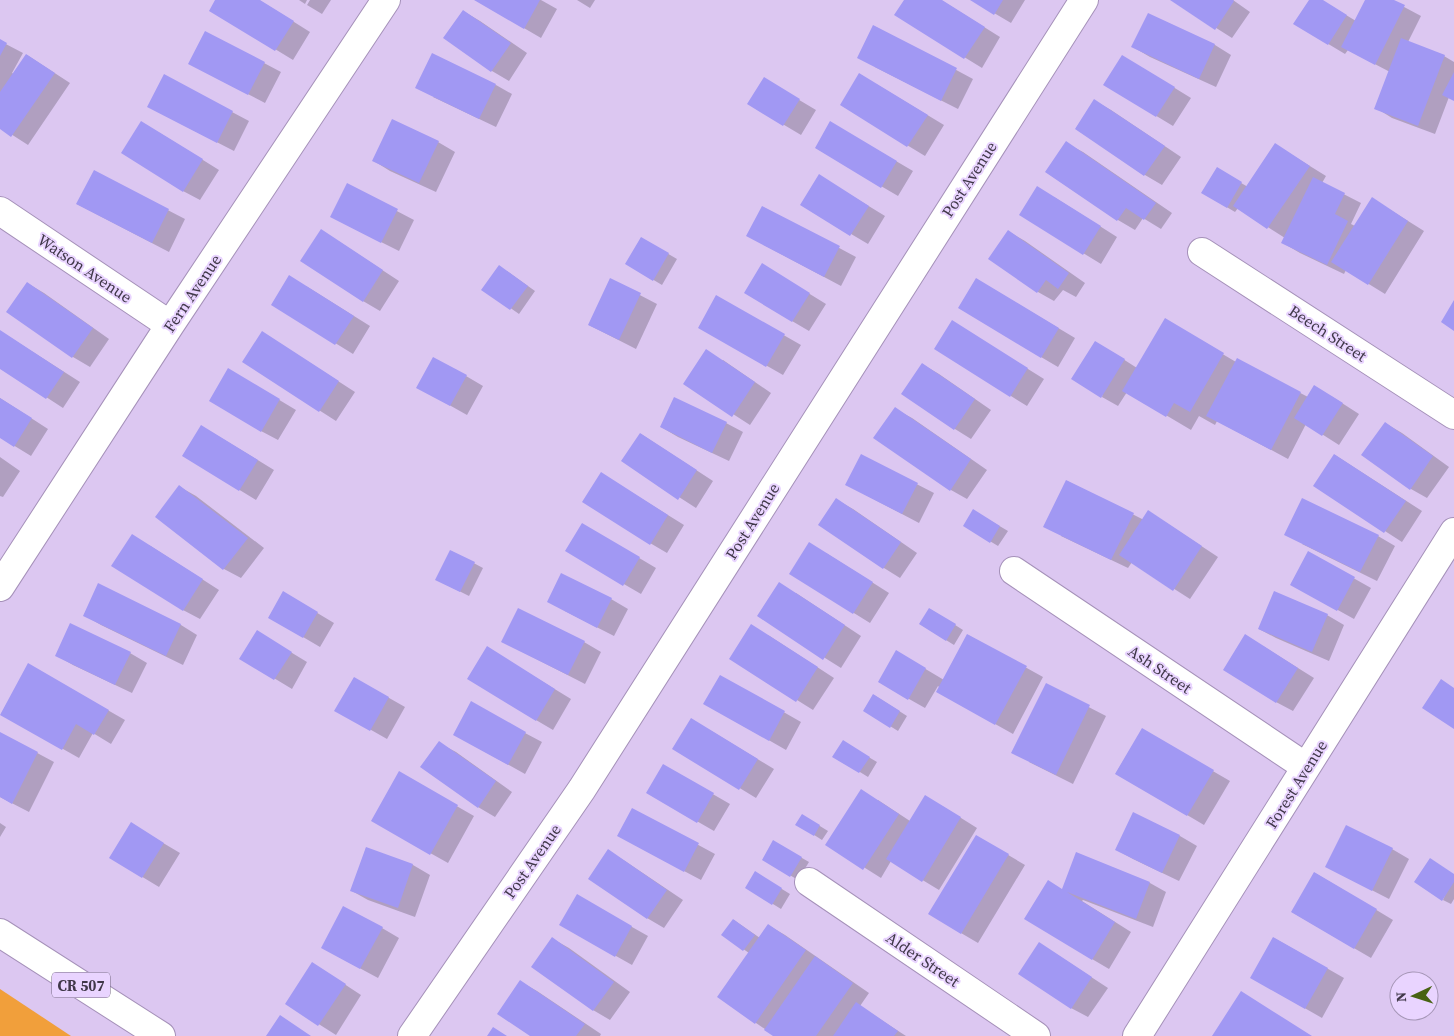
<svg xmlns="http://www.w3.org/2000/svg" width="1454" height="1036" viewBox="0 0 1454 1036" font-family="'Source Serif 4',serif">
	<rect width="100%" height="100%" fill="#dcc7f1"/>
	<path fill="#f19f3b" d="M0,989L71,1036H0Z"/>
	<path fill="#0003" d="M217,0H259L310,32L293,60L211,10Z
		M299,0H307L305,4Z
		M310,0H331L322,14L307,5Z
		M476,0H541L557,9L541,38Z
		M577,0H595L590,8Z
		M905,0H941L1000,37L982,68L896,15Z
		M972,0H1025L1011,23Z
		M1172,0H1233L1250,12L1232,38Z
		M1310,0H1321L1356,21L1367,0H1391L1421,16L1408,42L1444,56L1454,62V100L1449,97L1435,134L1392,118L1376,108L1390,72L1348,50L1345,54L1295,24Z
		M463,11L480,21L527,53L509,81L492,71L445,38Z
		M1148,15L1215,45L1231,55L1216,87L1150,57L1133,47Z
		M874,26L973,79L958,109L875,67Z
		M0,41L23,53L12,73L14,74L27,55L70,83L28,145L0,127Z
		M264,63L281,72L265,103L207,73Z
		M1139,66L1191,98L1173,126L1105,85Z
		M164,76L249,121L234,151L166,116Z
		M764,79L816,110L801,135L749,104Z
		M876,84L944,125L925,156L841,105Z
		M496,85L512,94L496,127L433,97Z
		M1095,101L1111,110L1181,157L1162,185L1145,175L1076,128Z
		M831,123L913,171L898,196L816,148Z
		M158,132L219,170L200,200L183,191Z
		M438,142L455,152L436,192L390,171L374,161Z
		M1066,143L1083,152L1172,213L1161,229L1143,218L1135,230L1118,220L1046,172Z
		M1276,145L1326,176L1322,183L1361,203L1351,224L1355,226L1389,209L1424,231L1385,294L1346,270L1344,274L1300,253L1283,243L1285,238L1238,208L1235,212L1203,193L1217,169L1248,187Z
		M94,172L185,219L169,252L77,204Z
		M347,185L414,220L399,251L349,226Z
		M836,186L885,216L868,244L802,205Z
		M1054,197L1117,237L1101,264L1021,215Z
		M763,207L856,257L841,286L764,245Z
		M1008,231L1025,241L1085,283L1076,297L1063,290L1054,301L1038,292Z
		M641,238L677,259L662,285L627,264Z
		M338,241L399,281L380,311L363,301Z
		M507,271L535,291L519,314L483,289Z
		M779,275L826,304L809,331L792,321Z
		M611,280L657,304L636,349L589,325Z
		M27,283L44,293L109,339L90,367L73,357L8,311Z
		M306,286L370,326L353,354L272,304Z
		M993,289L1075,338L1058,367L1041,357Z
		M717,297L801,345L783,375L699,327Z
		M1165,320L1236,362L1237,360L1308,397L1331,396L1359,414L1339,445L1306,424L1288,459L1217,421L1215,425L1199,416L1191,430L1127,392L1118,406L1102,397L1112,352L1137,368Z
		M0,331L80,382L63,408L0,367Z
		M969,332L1044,379L1027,406L1011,396Z
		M279,343L355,392L336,421L244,362Z
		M723,360L771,393L750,425L685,383Z
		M922,364L939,374L991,410L971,439L955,429L903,394Z
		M228,369L296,410L278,440L261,431Z
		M466,376L483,386L467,415L435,397Z
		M0,398L48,429L31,456L0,437Z
		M895,409L912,418L987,470L967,499L951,490Z
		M726,423L743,432L729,461L678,437L661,427Z
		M1385,423L1402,433L1449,467L1427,498L1411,489Z
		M641,434L713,481L696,508L623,461Z
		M218,436L274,470L256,500L184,456Z
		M1335,455L1422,511L1402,542L1315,486Z
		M862,456L934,493L919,523L864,494Z
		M0,457L20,471L3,497L0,496Z
		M1067,481L1144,520L1165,522L1218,557L1190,599L1132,562L1128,568L1061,536Z
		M618,484L684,525L667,553L650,543Z
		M180,487L196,496L264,548L241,578L224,569Z
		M837,500L853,509L917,553L900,578L884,568L820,525Z
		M974,511L1008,531L998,546L965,526Z
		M582,524L656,568L641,594L567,551Z
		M1378,536L1395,546L1377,581L1302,544Z
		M149,545L219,590L200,619L183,610Z
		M451,551L483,568L469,596L445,584Z
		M826,553L889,593L870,623L791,574Z
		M1309,553L1371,588L1354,619L1291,584Z
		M99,585L181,625L197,635L183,665L101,625L84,615Z
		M284,593L334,623L320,647L269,617Z
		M796,593L861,636L841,668L758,616Z
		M611,599L628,609L614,636L565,611Z
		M930,609L963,630L954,645L920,624Z
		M1327,615L1344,625L1329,661L1276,638L1259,629Z
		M768,635L834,678L813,710L797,700Z
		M968,635L1043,677L1013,734L954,701L938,686L925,708L879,682L897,652L944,680Z
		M274,642L307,662L292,689L241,658Z
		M503,642H584L601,652L585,684Z
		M1263,646L1314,678L1293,711L1276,702Z
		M130,653L147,663L132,693L73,665L56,655Z
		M504,658L571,699L553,730L536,720Z
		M29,665L125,720L111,744L93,733L79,758L1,714Z
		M720,676L801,722L786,750L705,704Z
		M354,678L405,707L387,739L336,710Z
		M1046,685L1106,716L1073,784L1029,762Z
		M874,695L907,716L898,731L864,710Z
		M708,729L774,769L756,798L674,748Z
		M1142,730L1230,781L1204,825L1116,773Z
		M0,733L54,762L29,812L0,797Z
		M525,733L542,742L525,774L471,744Z
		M843,742L877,762L868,777L834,756Z
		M439,743L456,752L512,792L495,817L478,807Z
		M664,766L730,804L714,831L648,793Z
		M399,773L474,816L448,863L373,821Z
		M878,800L910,821L942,806L977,828L939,890L891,861L881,878L827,844Z
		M632,809L715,854L701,880L635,845Z
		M1133,814L1180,836L1197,846L1179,881L1133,859L1117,850Z
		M802,815L828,831L822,840L797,824Z
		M0,823L6,827L0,837Z
		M148,834L180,853L159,887L111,858Z
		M774,842L809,862L798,880L763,859Z
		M993,846L1025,865L978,943L961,933Z
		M366,848L413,865L430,875L415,917L368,900L352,891Z
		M1392,849L1409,859L1389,899L1327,867Z
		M608,851L625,861L683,900L664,928L647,918Z
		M756,873L790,894L781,909L747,888Z
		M1315,873L1393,920L1371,958L1292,912Z
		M1454,875V899L1451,904L1443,900Z
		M1150,883L1166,892L1153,927L1083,900L1082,901L1131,932L1109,969L1092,959L1063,890Z
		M577,896L648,936L632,965L561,925Z
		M734,920L760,938L768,925L785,935L869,993L860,1006L906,1036H775L756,1023L749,953L723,935Z
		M382,928L399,938L378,978L339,957Z
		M1274,938L1344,978L1322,1018L1252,978Z
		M553,939L569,948L630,992L610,1020L593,1010L533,967Z
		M1056,954L1108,988L1088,1017L1071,1008Z
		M329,974L361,995L336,1035L287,1004Z
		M521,982L537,991L601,1034L600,1036H532Z"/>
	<path fill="#a198f3" d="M215,0H260L294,21L275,51L209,11Z
		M474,0H540L524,29Z
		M904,0H942L985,27L964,59L894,15Z
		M970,0H1003L994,15Z
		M1170,0H1233L1234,1L1215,30Z
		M1309,0H1323L1347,15L1328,45L1293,24Z
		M1365,0H1394L1405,5L1375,65L1341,47Z
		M463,10L511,43L491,72L443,38Z
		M1148,13L1215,44L1199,79L1131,47Z
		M873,25L957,68L941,101L857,58Z
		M205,31L265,62L248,95L188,64Z
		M1401,38L1445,55L1418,126L1374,109Z
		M0,39L7,43L0,56Z
		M432,53L496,84L479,119L415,88Z
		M26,54L55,73L11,137L0,129V92Z
		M1122,55L1175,87L1156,117L1103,85Z
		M1454,72V101L1442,95Z
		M859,73L928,115L907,147L840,105Z
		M164,74L233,111L217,143L147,107Z
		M764,77L800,99L783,126L747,104Z
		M1094,99L1165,146L1144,176L1075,129Z
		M392,119L439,141L419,183L372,161Z
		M141,121L203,159L183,192L121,153Z
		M830,121L897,161L881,188L815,148Z
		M1066,141L1156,203L1144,220L1126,208L1117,221L1045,172Z
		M1275,143L1310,166L1267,229L1233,206Z
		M1217,167L1242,182L1227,208L1201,193Z
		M94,170L169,209L152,243L76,204Z
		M819,174L869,206L850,236L800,205Z
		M1313,177L1345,193L1335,214L1348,221L1327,265L1281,243Z
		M347,183L398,209L381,243L330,217Z
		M1037,186L1101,226L1083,255L1019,215Z
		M1372,197L1408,221L1368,285L1331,262Z
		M762,206L840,246L824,277L746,236Z
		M321,229L383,270L363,302L300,261Z
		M1008,230L1069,273L1058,289L1046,280L1037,293L988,259Z
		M641,237L669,253L653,281L625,264Z
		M762,263L810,293L792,322L744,293Z
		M499,265L528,286L510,310L481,290Z
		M289,275L354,316L335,345L271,305Z
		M610,278L641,293L619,340L588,325Z
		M976,278L1059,328L1041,358L958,308Z
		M27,282L93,328L72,358L6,312Z
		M716,295L785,334L766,367L698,328Z
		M1454,300V331L1441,322Z
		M1165,318L1224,353L1190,412L1174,403L1166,417L1122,391Z
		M952,320L1028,368L1010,397L934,349Z
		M0,330L64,372L46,399L0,369Z
		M262,331L339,381L319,412L242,362Z
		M1095,341L1125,359L1101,398L1071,379Z
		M706,349L755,382L732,417L683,384Z
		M433,357L467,375L450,406L416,388Z
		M1237,358L1301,392L1271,450L1206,416Z
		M922,363L975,399L954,430L901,394Z
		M228,368L280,399L261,432L209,401Z
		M1314,385L1343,403L1322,436L1294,418Z
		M674,397L727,422L712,453L660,427Z
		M0,398L32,418L14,447L0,438Z
		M895,407L971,459L950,491L873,438Z
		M1385,422L1433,456L1410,490L1361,455Z
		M201,425L258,460L239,491L182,456Z
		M640,433L697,470L678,500L621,461Z
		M861,454L918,483L902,514L845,485Z
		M1334,454L1406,501L1384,533L1313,486Z
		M601,472L668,515L650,545L582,502Z
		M1066,480L1134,513L1111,560L1043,527Z
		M179,485L248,538L223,570L155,517Z
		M836,498L901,542L883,569L818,525Z
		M1302,498L1379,535L1360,572L1284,535Z
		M973,509L1000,526L990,543L963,526Z
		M1148,510L1202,546L1173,591L1119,555Z
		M582,523L640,557L623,586L565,551Z
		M132,534L203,579L183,611L111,566Z
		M809,542L873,582L853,614L789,574Z
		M450,550L475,562L460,592L435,580Z
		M1308,551L1355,577L1337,611L1290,585Z
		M561,573L612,598L597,628L547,602Z
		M779,582L845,625L823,660L757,616Z
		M98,583L181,624L166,656L83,616Z
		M283,591L318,612L303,638L268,618Z
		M1274,591L1328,614L1312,652L1258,629Z
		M518,608L585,641L568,675L501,642Z
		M929,608L956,624L946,641L919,624Z
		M70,623L131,652L115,685L55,656Z
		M751,624L818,667L796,702L729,659Z
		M257,630L292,652L274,680L239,659Z
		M967,634L1027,666L995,725L936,692Z
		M1245,634L1298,668L1276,703L1223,670Z
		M487,646L555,689L536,721L467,679Z
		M896,650L926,668L908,700L878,682Z
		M28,663L109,710L94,735L76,724L62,750L0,715Z
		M720,675L785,711L769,741L703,704Z
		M354,677L389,697L370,731L334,711Z
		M1441,679L1454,688V729L1422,708Z
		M1046,683L1090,705L1056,775L1011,753Z
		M873,694L900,711L890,728L863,711Z
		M471,701L526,732L508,765L453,735Z
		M691,718L758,759L739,790L672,749Z
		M1142,728L1214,770L1187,816L1115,774Z
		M0,732L38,752L12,804L0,797Z
		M843,740L870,757L859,773L832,757Z
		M439,741L496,781L478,808L420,767Z
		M663,764L714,793L697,823L646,793Z
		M399,771L458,805L430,855L371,821Z
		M861,789L899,814L863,870L825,845Z
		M925,795L961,817L922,882L886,859Z
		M632,808L699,843L684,872L617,836Z
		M1133,812L1180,835L1162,873L1115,850Z
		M802,814L820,825L814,836L795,825Z
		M131,822L164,843L142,878L109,858Z
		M1346,825L1393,848L1372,891L1325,867Z
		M976,835L1009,854L961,934L928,914Z
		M773,840L802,857L790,877L762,860Z
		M366,847L413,864L398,908L350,891Z
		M608,849L667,890L647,919L588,879Z
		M1076,852L1150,882L1136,919L1067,892L1115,922L1092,960L1024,919L1048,880L1062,889Z
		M1430,858L1454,874V882L1442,901L1414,882Z
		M755,871L782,888L772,905L745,888Z
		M1314,872L1377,909L1354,949L1291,912Z
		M577,894L632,926L615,957L559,925Z
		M343,906L383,927L360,969L321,948Z
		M733,919L755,935L743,951L721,935Z
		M768,924L806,950L755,1024L717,997Z
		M552,937L614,982L593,1011L531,967Z
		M1273,937L1328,968L1305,1009L1250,978Z
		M1039,942L1092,977L1071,1009L1018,974Z
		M815,956L853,983L816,1036H773L764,1030Z
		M312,962L346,984L318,1026L285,1004Z
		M520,980L585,1024L576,1036H530L497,1014Z
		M1241,991L1312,1036H1212Z
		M856,1002L898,1031L894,1036H833Z
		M280,1015L311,1036H266Z
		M493,1027L507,1036H487Z"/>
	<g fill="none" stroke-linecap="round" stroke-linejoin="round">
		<defs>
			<path id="street" d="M0,211L170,325
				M1202,252L1454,415
				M1014,571L1306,767
				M0,587L170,325L386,0
				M809,882L1036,1036
				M412,1036L582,789L1084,0
				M1137,1036L1454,532"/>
			<path id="primary" d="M0,933L161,1036"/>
		</defs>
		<use href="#street" stroke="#a591b9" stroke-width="30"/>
		<use href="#primary" stroke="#a591b9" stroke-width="30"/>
		<use href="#street" stroke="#fff" stroke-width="28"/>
		<use href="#primary" stroke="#fff" stroke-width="28"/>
	</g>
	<g text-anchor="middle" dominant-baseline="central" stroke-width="4" stroke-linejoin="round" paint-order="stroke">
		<rect fill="#e9d4ff" stroke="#736780" stroke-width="1" x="52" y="972.5" width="58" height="25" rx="4"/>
		<g font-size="15" font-weight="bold" fill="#403849">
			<text x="81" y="985">CR 507</text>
		</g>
		<g font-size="16" fill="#403849" stroke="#e9d4ff">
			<text transform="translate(969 179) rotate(-57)">Post Avenue</text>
			<text transform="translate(85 268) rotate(34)">Watson Avenue</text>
			<text transform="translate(192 293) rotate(-56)">Fern Avenue</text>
			<text transform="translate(1328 333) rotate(33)">Beech Street</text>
			<text transform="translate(752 521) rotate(-58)">Post Avenue</text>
			<text transform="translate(1160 669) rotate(34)">Ash Street</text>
			<text transform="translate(1296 784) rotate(-58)">Forest Avenue</text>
			<text transform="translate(532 861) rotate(-55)">Post Avenue</text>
			<text transform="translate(923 959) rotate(34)">Alder Street</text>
		</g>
	</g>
	<g transform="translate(1414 996) rotate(266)"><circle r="24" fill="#e9d4ff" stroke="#a596b6"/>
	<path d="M0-4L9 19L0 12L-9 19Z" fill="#486313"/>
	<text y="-8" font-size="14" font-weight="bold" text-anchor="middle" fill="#403849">N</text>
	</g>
</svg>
